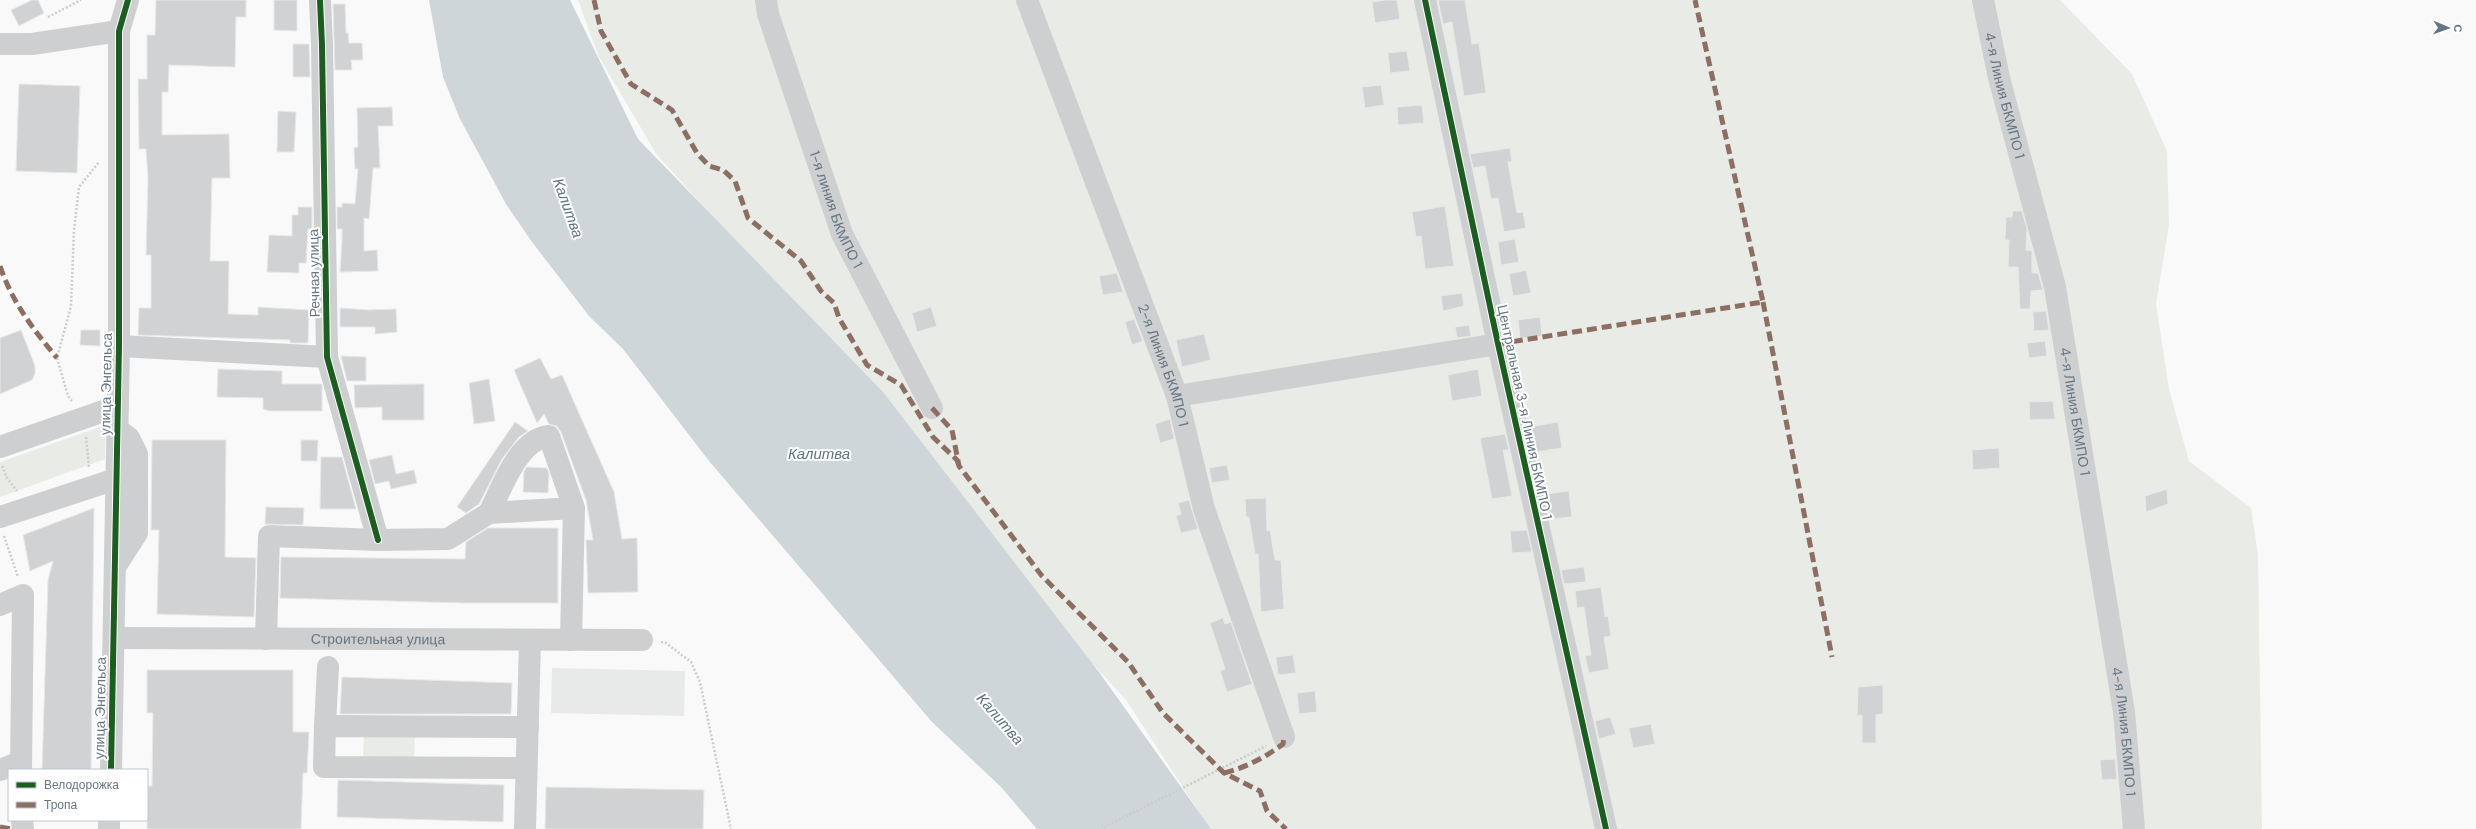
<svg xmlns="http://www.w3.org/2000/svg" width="2476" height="829" viewBox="0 0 2476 829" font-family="'DM Sans',sans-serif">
	<rect width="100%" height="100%" fill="#f9f9f9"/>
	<path fill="#e8e9e9" d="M552,668L685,671L684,716L551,713Z"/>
	<path fill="#e8ebe6" d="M578,0H2060L2132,74L2167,151L2169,225L2156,304L2169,389L2189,461L2251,508L2258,555L2262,829H1210L1126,700L1019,583L726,231L657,155L599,57Z
		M106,425L105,459L0,497V462Z
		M364,735L415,736L414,758L363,757Z"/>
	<path fill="#ced6d9" d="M429,0H570L638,139L883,392L1099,672L1211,829H1037L1001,787L932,722L709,461L623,349L589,316L532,242L506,204L460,119L443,77Z"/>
	<path fill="#d0d2d3" stroke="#e8e8e8" d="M32,0H38L44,13L19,26L11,10Z
		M156,0H246V17H236L235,67L169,65L168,92H162V135L229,134L230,178H212L210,261H229L228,314L258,315V307L309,310L308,343H290V340L138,335L139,308H151V255H146L148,179L146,149H139L138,79H147V35H155Z
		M274,0H297V31L274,30Z
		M1385,0H1397L1400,19L1375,23L1372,2Z
		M1438,0H1465L1472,44L1479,43L1486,93L1464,96L1452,22L1443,24Z
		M333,4H345L346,33H348L349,43H362L363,60H351L352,70H335Z
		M293,44H309L310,77H293Z
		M1407,51L1410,71L1390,73L1388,53Z
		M19,84L80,86L77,173L16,171Z
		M1381,85L1384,105L1365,108L1362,87Z
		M1422,105L1424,123L1398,125L1397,107Z
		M392,107L393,126H378L380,168H373L369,219L364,218V251L377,250L378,271L340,272L342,241V229H337V207H342V203L355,204L358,169H355L354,148L358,147L357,108Z
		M278,111L296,112L294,152H277Z
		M1510,148L1512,162H1508L1517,213L1523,212L1526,228L1504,232L1498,198L1491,199L1485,166L1473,168L1470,154Z
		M1445,206L1454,266L1425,269L1421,236L1416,237L1412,212Z
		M298,207H312V229H308L306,263H299V273L267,272L269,235L292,236V215H298Z
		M2013,211H2022L2027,229L2026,250L2032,251V273H2038L2043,290L2031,291L2030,309H2020L2018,267H2008L2009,240H2005L2006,217H2012Z
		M1515,239L1519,262L1501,265L1498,242Z
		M1526,270L1531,293L1513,296L1509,274Z
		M1117,273L1123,292L1103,295L1099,276Z
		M1462,293L1464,306L1443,311L1441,296Z
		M931,307L937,326L917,332L912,313Z
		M340,308L369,310L396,309L397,332L375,334V327H340Z
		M2046,311L2049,330L2034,331L2033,312Z
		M1540,317L1542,336L1520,338L1518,320Z
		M1134,319L1143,341L1132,345L1125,322Z
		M1469,325L1471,336L1457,338L1455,327Z
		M21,330L35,366V374L32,380L0,394V338Z
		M81,330H100V346L80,345Z
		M1204,334L1211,360L1182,367L1176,340Z
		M2045,341L2047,356L2029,358L2027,343Z
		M341,356L366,357V381H347Z
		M540,358L551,379L562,375L614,492L622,539L637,538L638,592L588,593L586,540H593L586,500L561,432L557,426L549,424L544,414L537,423L514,370Z
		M218,369L282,371V384H322V411H270L263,409V398L217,397Z
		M1478,369L1482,396L1452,401L1448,375Z
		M489,379L495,421L474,424L469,383Z
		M424,384V420H382V407L355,408L354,385Z
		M2053,401L2055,419L2030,420L2029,402Z
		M1170,419L1174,439L1160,443L1155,424Z
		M515,422L528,431L519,437L502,459L479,504L466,513L457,507Z
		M1558,422L1562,448L1535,452L1529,427Z
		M1505,434L1509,450H1503L1512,496L1492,499L1480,438Z
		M152,440H226L225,557L256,558L254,617L157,614L159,530H151Z
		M301,440H318L317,461H301Z
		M1999,448L2000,468L1973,470L1972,450Z
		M392,455L396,474L414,470L417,483L391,489L389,481L375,484L369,460Z
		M321,457H342L356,509H320Z
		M1227,465L1230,480L1212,483L1209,468Z
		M527,467L547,468L549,474L548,493L523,492L524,471Z
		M2167,489L2168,504L2146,512L2145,496Z
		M1569,491L1572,517L1550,519L1546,494Z
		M1266,498L1267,531L1270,530L1275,560H1281L1284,609L1261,612L1258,554H1255L1249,517H1246L1245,499Z
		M1189,500L1198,529L1181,533L1176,516L1181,514L1178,503Z
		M266,507L304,508L303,525L265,524Z
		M94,508L91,770H42L48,580L53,561L30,571L23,535Z
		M488,528H558V603H464L280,598L281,557L465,559L466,542Z
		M1527,530L1532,552L1512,553L1510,531Z
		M1584,567L1586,582L1564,584L1561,570Z
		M1601,587L1605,617L1608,616L1611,636L1604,637L1609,669L1589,673L1585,656L1591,655L1584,607L1577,608L1575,591Z
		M1223,618L1225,624L1231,622L1252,684L1227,692L1220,671L1225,669L1210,623Z
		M1293,655L1296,673L1278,675L1276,657Z
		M147,670H293V732H309L307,773H303L301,829H147L148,786H152L153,713H147Z
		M342,677L512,683L511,714H340Z
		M1883,685V714L1876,715V743H1862V715L1857,716L1858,687Z
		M1315,691L1317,712L1299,714L1297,693Z
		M1610,717L1616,734L1599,739L1595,721Z
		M1651,724L1655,744L1633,748L1629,728Z
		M2115,759L2117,779L2102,780L2100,760Z
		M338,780L504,785L503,822L337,817Z
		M546,787L704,790L703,829H545Z"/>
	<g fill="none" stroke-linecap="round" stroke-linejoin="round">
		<path stroke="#cbcccd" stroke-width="2.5" stroke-dasharray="2 2" stroke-linecap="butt" d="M48,17L81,0
			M72,401L68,396L57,358L71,306L74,230L79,187L99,162
			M86,437L89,468
			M2,466L7,478L17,491
			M4,536L18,577
			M661,642L666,643L691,662L700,682L731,829
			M1101,829L1266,746"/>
		<g stroke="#cecfd0" stroke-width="22">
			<path d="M320,0L322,45L327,357L378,540"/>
			<path id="s1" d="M766,0L768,14L842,234L932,408"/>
			<path id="s2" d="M1027,0L1177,396L1204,509L1284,737"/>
			<path d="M1425,0L1498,344L1606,829"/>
			<path id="s3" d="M1983,0L1999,78L2055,287L2124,712L2134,829"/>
			<path d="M0,44H32L119,31"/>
			<path d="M119,346L327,357"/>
			<path d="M1177,396L1498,344"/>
			<path d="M0,447L118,406"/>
			<path d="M0,517L116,479"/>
			<path d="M115,567L137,533V454L129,438L118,430"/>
			<path d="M0,605L23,595L21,770"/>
			<path id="s4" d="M114,638L642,640"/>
			<path d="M266,639L269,536L378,540L448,539L489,513"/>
			<path d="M571,640L574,508L549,436C518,439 502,488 489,513L574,508"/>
			<path d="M325,726L328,667"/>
			<path d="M526,768L324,767L325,726L528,727"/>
			<path d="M0,770L20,762"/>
			<path d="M111,770L119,346V31L128,0"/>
			<path d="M22,820L23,829"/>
			<path d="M109,829V820"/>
			<path d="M525,829L530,640"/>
		</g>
		<path stroke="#8d6e63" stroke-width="5" stroke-dasharray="10 5" stroke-linecap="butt" d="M594,0L601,31L631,84L672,110L697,153L709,166L723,170L735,181L748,218L801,261L821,291L834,303L839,318L867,365L901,385L933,437L957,460L959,466
			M0,266C12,302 33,329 57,358
			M1763,302L1832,657
			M1498,344L1763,302L1695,0
			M932,408L952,430L959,466L1042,576L1128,662L1163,713L1224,773L1260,791L1267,811L1286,829
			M1224,773C1247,767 1264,758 1283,744L1284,737
			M0,827L11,829"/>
		<defs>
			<path id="cycleway" d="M320,0L322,45L327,357L378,540
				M1425,0L1498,344L1606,829
				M111,770L119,346V31L128,0"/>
		</defs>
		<use href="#cycleway" stroke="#fff" stroke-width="8"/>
		<use href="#cycleway" stroke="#1b5e20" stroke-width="6"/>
	</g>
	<g text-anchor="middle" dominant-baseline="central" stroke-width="4" stroke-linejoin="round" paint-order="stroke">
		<g font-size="14" fill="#657683" stroke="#fff">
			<text stroke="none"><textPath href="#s3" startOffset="98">4-я Линия БКМПО 1</textPath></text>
			<text stroke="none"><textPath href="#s1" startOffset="221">1-я линия БКМПО 1</textPath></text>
			<text transform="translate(314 273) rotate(-91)">Речная улица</text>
			<text stroke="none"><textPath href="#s2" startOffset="390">2-я Линия БКМПО 1</textPath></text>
			<text transform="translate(106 384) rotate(-89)">улица Энгельса</text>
			<text stroke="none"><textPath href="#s3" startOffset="422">4-я Линия БКМПО 1</textPath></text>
			<text transform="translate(1525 412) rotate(78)">Центральная 3-я Линия БКМПО 1</text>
			<text stroke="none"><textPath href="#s4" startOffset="264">Строительная улица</textPath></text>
			<text transform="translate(100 708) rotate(-89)">улица Энгельса</text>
			<text stroke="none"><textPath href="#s3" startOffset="746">4-я Линия БКМПО 1</textPath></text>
		</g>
		<g font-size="15" font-style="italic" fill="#60757c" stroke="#fff">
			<text transform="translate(568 208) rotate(70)">Калитва</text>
			<text x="819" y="454">Калитва</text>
			<text transform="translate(1000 719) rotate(49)">Калитва</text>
		</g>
	</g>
	<rect x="8" y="769" width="140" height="52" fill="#ffffff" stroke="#c1c8cd"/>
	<rect x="16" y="782" width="20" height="6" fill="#1b5e20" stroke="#c1c8cd"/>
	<text x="44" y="789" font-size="12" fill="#657683">Велодорожка</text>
	<rect x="16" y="802" width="20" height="6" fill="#8d6e63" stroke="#c1c8cd"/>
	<text x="44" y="809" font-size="12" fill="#657683">Тропа</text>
	<g transform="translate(2448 28) rotate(92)" stroke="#ffffff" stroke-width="3" paint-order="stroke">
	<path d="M0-3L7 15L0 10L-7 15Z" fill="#657683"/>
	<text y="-6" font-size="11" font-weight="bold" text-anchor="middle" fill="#657683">С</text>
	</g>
</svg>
